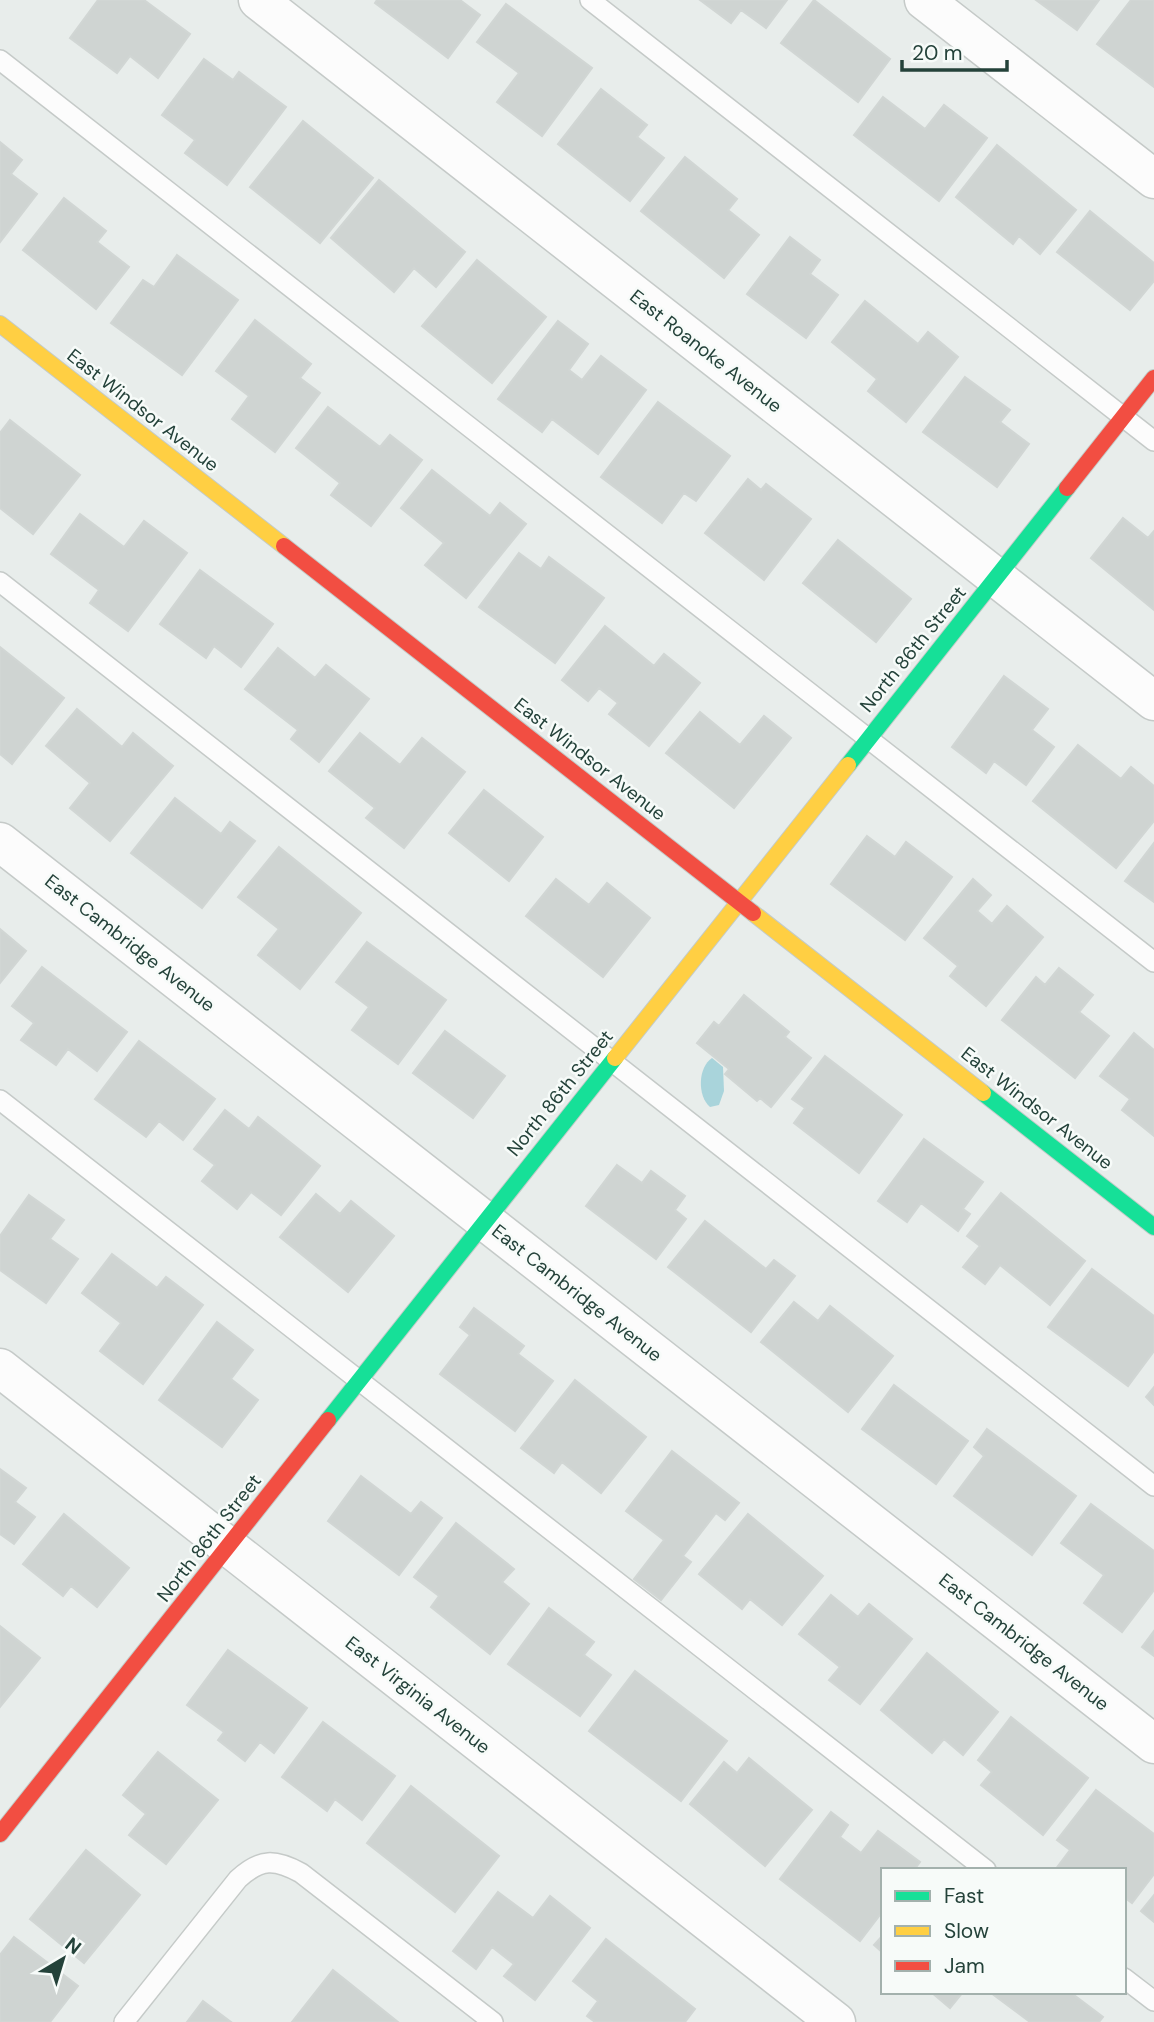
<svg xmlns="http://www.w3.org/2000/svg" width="1154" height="2022" viewBox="0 0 1154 2022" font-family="'DM Sans',sans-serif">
	<rect width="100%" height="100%" fill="#e8edeb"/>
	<path fill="#a9d4db" d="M712,1058L723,1067L724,1091L719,1105L710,1107C697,1096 698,1067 712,1058Z"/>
	<path fill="#cfd4d2" stroke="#d1d6d4" stroke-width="2" d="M98,0H144L190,34L158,78L130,56L117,73L70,38Z
		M377,0H460L480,15L448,58L375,3Z
		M700,0H787L766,28L741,10L731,23Z
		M814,0L890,59L858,102L781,43Z
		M1036,0H1099L1077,30Z
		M1131,0H1154V87L1097,44Z
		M506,4L592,68L542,136L497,102L519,73L477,42Z
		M204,59L233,80L239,72L286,107L227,185L185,153L195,140L162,115Z
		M601,89L647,125L637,137L664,158L630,201L558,144Z
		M883,97L925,129L944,105L987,138L939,201L854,135Z
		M303,121L373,178L320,243L250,187Z
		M0,142L22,160L11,174L37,194L0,242Z
		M997,145L1076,210L1040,254L1019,236L1013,244L956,197Z
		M685,157L737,199L728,210L759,235L724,278L641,211Z
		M379,180L465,252L436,287L414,268L394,292L331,238Z
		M64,198L106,231L97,242L129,267L96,309L23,250Z
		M1090,211L1154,263V281L1130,310L1057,252Z
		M790,237L820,260L810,274L838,295L806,338L747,294Z
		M177,255L238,300L182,375L111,323L143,280L154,287Z
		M477,260L546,317L492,383L422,326Z
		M865,301L918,344L928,332L958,357L906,422L868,391L877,379L832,342Z
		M255,320L311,364L300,378L320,393L275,452L232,419L249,396L216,371Z
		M558,321L588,344L569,370L582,380L601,356L646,390L598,454L552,419L542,432L498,399Z
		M965,377L1010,410L1000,422L1029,444L997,487L923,432Z
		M658,402L730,456L696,501L684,493L662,523L601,477Z
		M328,407L380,447L390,435L422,460L371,526L331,495L340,483L296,448Z
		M10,420L80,475L33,534L0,508V433Z
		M432,470L490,516L500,503L526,524L466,598L425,565L444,543L401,508Z
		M748,479L761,490L766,484L811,519L764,580L705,533Z
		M80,514L124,547L144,521L187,553L128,631L90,603L99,590L51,554Z
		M1123,518L1148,538L1154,531V610L1091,558Z
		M838,540L911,599L876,642L803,583Z
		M519,553L541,569L549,557L604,598L555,663L479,607Z
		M200,570L273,624L241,667L214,646L206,658L160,624Z
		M605,626L654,666L664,654L700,683L649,746L609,714L618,703L599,688L588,701L562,680Z
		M0,647L64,698L12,764L0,754Z
		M278,648L315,678L326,665L369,699L319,762L291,739L298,730L245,689Z
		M1004,676L1048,709L1032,730L1054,747L1026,785L994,761L986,773L952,747Z
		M77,709L122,747L133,733L173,766L110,841L70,808L90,783L46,746Z
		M700,712L740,745L764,716L791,738L734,808L666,753Z
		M360,733L400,765L422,738L465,772L404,848L366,818L375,808L329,771Z
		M1078,745L1121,779L1131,767L1154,786V821L1116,868L1033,801Z
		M484,790L543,837L509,881L449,833Z
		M175,798L221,834L230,822L255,841L202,908L131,853Z
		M867,836L895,857L906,842L952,877L905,940L831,884Z
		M1154,843V902L1125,881Z
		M279,847L361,913L300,989L258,955L279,929L238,897Z
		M556,879L589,905L607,883L650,918L603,977L526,916Z
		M973,879L991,895L977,911L992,924L1007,906L1043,937L986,1006L950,976L958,966L924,938Z
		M0,929L26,951L0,983Z
		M367,942L446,1000L398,1064L352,1030L369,1007L336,982Z
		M42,967L127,1032L97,1071L68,1049L56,1065L21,1040L34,1023L12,1006Z
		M1059,968L1093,995L1079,1012L1109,1036L1075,1078L1002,1020L1036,977L1045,985Z
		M744,995L789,1032L785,1037L811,1058L771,1107L760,1098L757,1101L725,1074L729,1069L697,1043L714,1022L719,1026Z
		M445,1031L505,1076L473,1118L413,1073Z
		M1134,1033L1154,1050V1136L1122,1110L1130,1099L1100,1076Z
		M139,1041L215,1099L183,1140L159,1121L146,1137L95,1099Z
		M825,1056L902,1115L859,1173L794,1123L805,1108L792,1099Z
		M225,1110L249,1129L258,1117L320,1166L281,1215L251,1192L237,1209L202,1181L215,1165L194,1149Z
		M924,1139L983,1182L963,1209L970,1214L958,1231L921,1203L907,1222L878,1201Z
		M617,1165L642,1183L651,1171L685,1196L675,1210L686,1219L656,1259L586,1206Z
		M1001,1193L1085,1261L1050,1305L1000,1265L985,1284L963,1267L980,1246L967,1236Z
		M316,1194L340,1214L351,1201L394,1236L348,1292L280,1237Z
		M29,1195L64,1220L50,1239L78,1259L46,1303L0,1270V1236Z
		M705,1221L766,1269L774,1260L795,1276L751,1332L668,1267Z
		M112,1254L157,1288L166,1277L203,1305L143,1384L100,1351L121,1323L82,1293Z
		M1092,1269L1154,1316V1351L1128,1386L1048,1327Z
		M794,1302L818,1321L830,1306L893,1356L848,1412L761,1342Z
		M474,1308L524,1346L518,1354L553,1381L515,1431L440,1374L470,1335L460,1327Z
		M217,1322L253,1350L231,1379L258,1400L222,1447L159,1400Z
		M575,1380L646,1437L601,1493L562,1462L554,1473L521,1448Z
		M894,1385L968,1441L936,1484L862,1429Z
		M1154,1387V1405L1146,1397Z
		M987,1429L1076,1496L1032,1555L954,1496L984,1456L974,1447Z
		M672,1451L739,1503L725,1520L716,1513L683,1556L691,1562L661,1600L634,1579L664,1540L626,1511Z
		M0,1469L26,1488L15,1502L35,1517L14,1544L0,1534Z
		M361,1476L411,1514L421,1502L442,1518L399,1575L328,1521Z
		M1091,1504L1154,1551V1590L1122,1632L1084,1603L1104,1575L1061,1543Z
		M64,1514L129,1568L97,1607L71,1586L63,1596L23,1564Z
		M748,1514L823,1576L782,1625L750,1599L742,1609L699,1574Z
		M456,1523L514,1569L502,1582L529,1604L490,1654L431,1607L439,1596L414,1577Z
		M831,1595L858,1617L869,1604L912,1639L860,1704L829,1680L840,1667L799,1634Z
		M549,1608L594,1642L584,1655L611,1675L580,1716L508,1664Z
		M0,1626L40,1658L0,1707Z
		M1154,1631V1656L1142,1647Z
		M228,1650L307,1708L274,1753L260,1742L245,1761L218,1740L224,1732L187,1705Z
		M927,1653L998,1712L963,1755L944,1739L932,1753L881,1710Z
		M635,1671L727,1741L681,1801L589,1731Z
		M1011,1717L1088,1778L1043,1835L981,1785L992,1772L978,1760Z
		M323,1722L395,1776L362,1820L335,1799L327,1811L282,1777Z
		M158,1752L218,1800L166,1864L129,1835L146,1814L123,1795Z
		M749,1758L812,1810L765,1866L690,1804L724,1762L737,1773Z
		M411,1786L499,1856L455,1912L367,1843Z
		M1096,1790L1154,1834V1874L1132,1903L1124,1897V1870H1055L1070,1850L1057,1840Z
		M831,1812L848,1825L840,1837L861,1853L878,1831L920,1862L914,1870H883V1911L860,1941L780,1879Z
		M86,1850L140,1895L84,1963L30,1919Z
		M498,1892L533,1918L550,1896L590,1928L535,2000L504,1976L514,1964L492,1947L476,1969L453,1951Z
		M1154,1895V1922L1141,1911Z
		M883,1935V1953L874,1945Z
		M14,1937L78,1986L50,2022H0V1955Z
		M606,1939L695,2009L685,2022H595L587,2016L598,2001L573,1981Z
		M333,1970L398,2022H292Z
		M931,1992H963L950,2008Z
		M1070,1992L1103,2017L1099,2022H1030L991,1993Z
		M203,2001L231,2022H187Z"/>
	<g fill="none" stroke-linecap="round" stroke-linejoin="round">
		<defs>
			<path id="lane" d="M590,0L1154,441
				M0,60L1154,962
				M0,582L1154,1486
				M0,1100L986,1870
				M1124,1978L1154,2001
				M124,2022L238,1879C261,1858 275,1859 301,1873L493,2022"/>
			<path id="street" d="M258,0L1154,701
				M924,0L1154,179
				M0,842L1154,1744
				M0,1368L836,2022"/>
			<path id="fast" d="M848,765L1067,488
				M983,1093L1154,1227
				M328,1420L615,1058"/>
			<path id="slow" d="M0,324L284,546
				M753,913L983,1093
				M615,1058L848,765"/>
			<path id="jam" d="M1067,488L1154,378
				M284,546L753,913
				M0,1834L328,1420"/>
		</defs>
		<use href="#lane" stroke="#c5cac8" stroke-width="22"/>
		<use href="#street" stroke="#c5cac8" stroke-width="41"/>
		<use href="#fast" stroke="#c3cbc8" stroke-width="18"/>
		<use href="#slow" stroke="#c3cbc8" stroke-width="18"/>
		<use href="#jam" stroke="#c3cbc8" stroke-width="18"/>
		<use href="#lane" stroke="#fcfcfc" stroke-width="19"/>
		<use href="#street" stroke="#fcfcfc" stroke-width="38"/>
		<use href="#fast" stroke="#16e098" stroke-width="16"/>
		<use href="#slow" stroke="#ffcf43" stroke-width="16"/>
		<use href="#jam" stroke="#f24e42" stroke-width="16"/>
	</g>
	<g text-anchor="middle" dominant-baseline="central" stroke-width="5" stroke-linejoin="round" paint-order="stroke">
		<g font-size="19" fill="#24423a" stroke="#f7fbf9">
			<text transform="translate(706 351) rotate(38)">East Roanoke Avenue</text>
			<text transform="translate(143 410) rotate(38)">East Windsor Avenue</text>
			<text transform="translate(913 649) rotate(-51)">North 86th Street</text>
			<text transform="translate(590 759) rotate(38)">East Windsor Avenue</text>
			<text transform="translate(130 943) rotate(38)">East Cambridge Avenue</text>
			<text transform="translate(560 1093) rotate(-51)">North 86th Street</text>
			<text transform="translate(1037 1108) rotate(38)">East Windsor Avenue</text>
			<text transform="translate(577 1293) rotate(38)">East Cambridge Avenue</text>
			<text transform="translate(209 1538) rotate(-52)">North 86th Street</text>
			<text transform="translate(1024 1642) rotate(38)">East Cambridge Avenue</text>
			<text transform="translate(418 1695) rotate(38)">East Virginia Avenue</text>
		</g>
	</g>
	<rect x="881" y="1868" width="245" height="126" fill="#f7fbf9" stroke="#a3b1ad" stroke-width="2"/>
	<rect x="895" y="1891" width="35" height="10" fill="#16e098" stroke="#a3b1ad" stroke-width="2"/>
	<text x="944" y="1903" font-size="21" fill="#24423a">Fast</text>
	<rect x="895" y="1926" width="35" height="10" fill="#ffcf43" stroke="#a3b1ad" stroke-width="2"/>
	<text x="944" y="1938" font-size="21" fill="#24423a">Slow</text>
	<rect x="895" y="1961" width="35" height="10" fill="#f24e42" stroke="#a3b1ad" stroke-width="2"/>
	<text x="944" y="1973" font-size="21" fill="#24423a">Jam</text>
	<g transform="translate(63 1959) rotate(38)" stroke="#f7fbf9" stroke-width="5" paint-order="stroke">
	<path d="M0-5L12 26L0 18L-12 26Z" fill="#24423a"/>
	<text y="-10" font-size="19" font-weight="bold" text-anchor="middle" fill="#24423a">N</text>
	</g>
	<path d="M902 60v10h105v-10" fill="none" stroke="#24423a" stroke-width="3.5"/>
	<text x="912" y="60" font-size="21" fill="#24423a" stroke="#f7fbf9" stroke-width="5" paint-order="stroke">20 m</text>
</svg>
